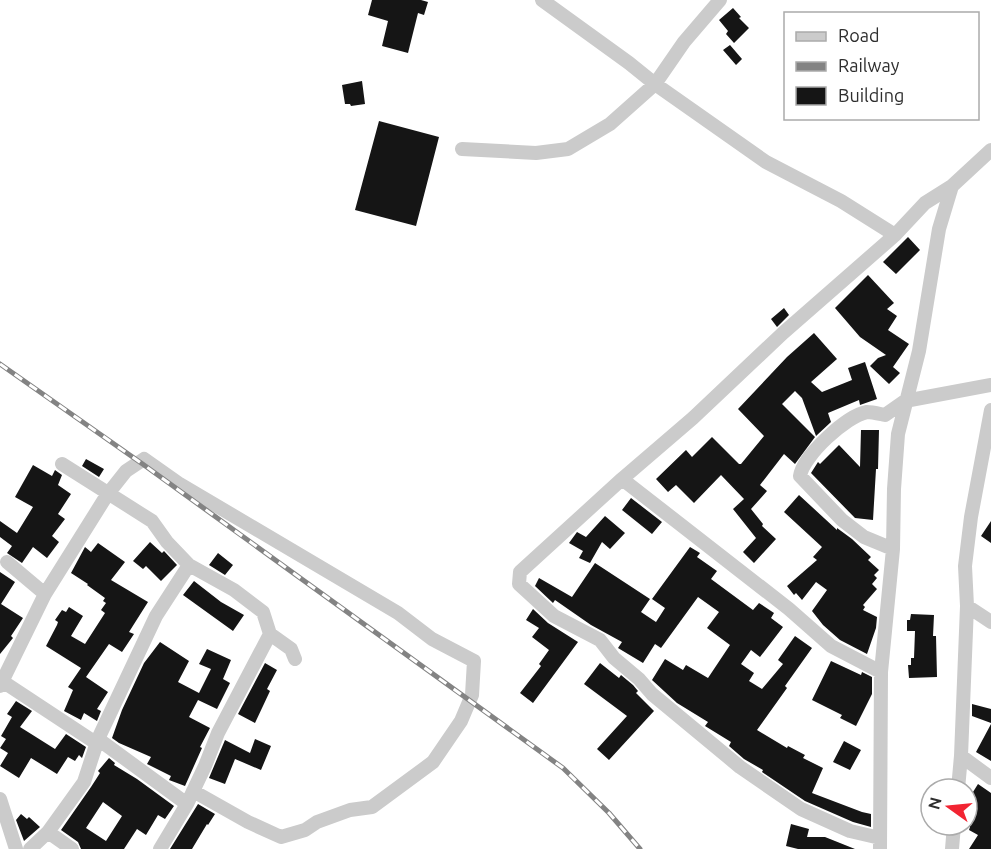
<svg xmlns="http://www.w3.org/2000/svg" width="991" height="849" viewBox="0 0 991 849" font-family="Ubuntu,sans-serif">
	<rect width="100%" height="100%" fill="#fff"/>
	<path fill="#151515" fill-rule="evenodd" d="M372,0H421L428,2L424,15L418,13L408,53L382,46L388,21L368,15Z
		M733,8L741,17L739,18L749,28L734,43L726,34L728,31L719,20Z
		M730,45L742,59L736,65L723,50Z
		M362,81L365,104L351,106L350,104H345L342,85Z
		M379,121L439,137L416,226L355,210Z
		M908,237L920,250L896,274L883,262Z
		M868,275L894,303L887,309L897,316L888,330L909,344L893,367L900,373L889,384L870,366L878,358L886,355L860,337L835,308Z
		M784,308L789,315L777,327L771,319Z
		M814,333L837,359L811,382L822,392L852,380L848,368L865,362L877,399L860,405L859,400L828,413L831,422L816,436L802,398L795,391L782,404L815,437L795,464L784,454L760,485L767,491L751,509L763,524L762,526L776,539L754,563L743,552L756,538L733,509L744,499L721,475L694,503L676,485L668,492L656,479L686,450L692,457L712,437L739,464H741L764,436L738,409L787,357Z
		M861,430H879L878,469H876L873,520L855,518L811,473L818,462L820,464L839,445L860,467Z
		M86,459L104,469L99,477L82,466Z
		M33,465L52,476L55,470L62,475L58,485L71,494L58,514L65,519L52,536L59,542L47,558L33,547L22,563L7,553L12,546L0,537V521L17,533L33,507L15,497Z
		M799,495L837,530V528L852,539L871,557L868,560L879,570L874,575L877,578L872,584L877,589L863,605L865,607L863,610L877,617L876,628L867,654L840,640L823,625L812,611L827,590L816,582L802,600L796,593L794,595L787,586L817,560L813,557L822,547L784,512Z
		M631,498L662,522L652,534L622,510Z
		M605,516L625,533L610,549L602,542L590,563L579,558L583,551L569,543L577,532L586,537Z
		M991,521V543L981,536Z
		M150,542L162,553L164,551L177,565L161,581L146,566L143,569L133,561Z
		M98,543L125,562L111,580L148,602L129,632L134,634L122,652L109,644L86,677L108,692L97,709L101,711L97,721L84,713L81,720L64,711L73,690L68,687L81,668L46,646L57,625L58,622L55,620L62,610L66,612L69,607L83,616L71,636L85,644L105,613L101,610L106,603L103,601L105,598L87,585L88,584L71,573L85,547L91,552Z
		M690,547L700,553L697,557L717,571L711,579L753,610L759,603L774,613L771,618L783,627L760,657L751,650L741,664L754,673L749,681L762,689L783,664L778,660L795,636L812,648L785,686L787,688L757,730L787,748L788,746L805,755L803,758L823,768L812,793L862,812L871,814V827L853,822L805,801L762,772L763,770L744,759L729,746L731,742L705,726L708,722L677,703L652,680L665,659L683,670L686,665L708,678L730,645L707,628L719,612L698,597L661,648L655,644L643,663L618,648L622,642L591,625L555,600L553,603L535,586L539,578L572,597L595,563L650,599L641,612L656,622L665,608L652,599Z
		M218,553L233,565L225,575L209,565Z
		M0,572L15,582L1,604L23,618L11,636L13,638L0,654Z
		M194,581L221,602L244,615L233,631L183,595Z
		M533,609L548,623L578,642L533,703L520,693L541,666L539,664L549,650L532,637L539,628L526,620Z
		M911,614L934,615L933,636H936L937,677L909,678L908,665H911V658H914L915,631H907V620H910Z
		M160,642L189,661L178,682L199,693L211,669L199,664L207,649L231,660L223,679L230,683L217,709L198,700L189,717L210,728L200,747L202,748L185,786L169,780L171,776L147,764L151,757L119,743L112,738L122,710L144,663Z
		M831,661L861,675L862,672L872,677V694L856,726L840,718L842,715L812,700Z
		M265,663L277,670L267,689L270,691L255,723L238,714Z
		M600,663L619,678L621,675L633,685L638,691L636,693L654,711L609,760L597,749L627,716L584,684Z
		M16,701L32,711L20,727L55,749L66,734L86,747L82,758L79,755L75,761L68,757L57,774L31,758L19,778L0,766L8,753L0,748L6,739L1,736L12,717L7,714Z
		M972,704L991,709V723L972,716Z
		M991,724V761L976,752Z
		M255,739L271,746L261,770L235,759L225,784L209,778L225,740L250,753Z
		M844,741L861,750L850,770L833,762Z
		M109,758L115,763L114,765L137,779L174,806L165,819L158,815L146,835L137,829L124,849H81L78,842L61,830L91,787L100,773L98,771ZM103,802L122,816L106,841L86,828Z
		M978,784L991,793V849H969L978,835L969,830L970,827L967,825V819L975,804L968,800Z
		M198,804L215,814L208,825L207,824L192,849H170Z
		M21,814L27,819L29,817L40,827L24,841L16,820Z
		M791,824L809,829L807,837H825L855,849H798L786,846Z"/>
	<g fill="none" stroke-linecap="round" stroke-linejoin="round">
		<path stroke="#cbcbcb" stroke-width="14" d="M542,0L629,63L655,84L766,162L841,201L895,235
			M462,149L536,153L568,149L610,124L655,84L684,42L720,0
			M62,464L152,521L167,542L189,565L156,616L98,739L187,804
			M622,479L789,609L831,646L881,672
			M893,549L864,537L842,520L800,476C803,456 846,416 867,412C872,412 880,414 885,415L905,401L991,385
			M7,562L45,594
			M967,606L991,622
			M270,634L291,649L295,659
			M2,681L96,743
			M0,686L45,594L107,495L126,471L144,459L178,483L398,613L432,639L474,661L472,695L461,721L433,762L372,807L350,810L317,822L305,830L281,837L248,822L193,791
			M961,756L991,778
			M958,789L961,756L967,606L965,566L971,517L991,410
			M0,799L16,849
			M48,832L72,849
			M880,838L850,831L801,809L740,767L652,694L639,679L614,658L600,640L554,616L519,584L520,572L622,479L693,418L783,333L895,235L925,203L952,186L991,150
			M30,849L48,832L84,782L98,739
			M160,849L187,804L205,766L218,733L270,634L263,612L234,590L189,565
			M880,849L881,672L893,549L894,489L898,434L919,351L939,229L952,186
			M952,849L954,825"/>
		<defs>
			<path id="rail" d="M0,364L144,465L563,768L609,813L640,849"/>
		</defs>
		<use href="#rail" stroke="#838383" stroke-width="5"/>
		<use href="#rail" stroke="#fff" stroke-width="3" stroke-dasharray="9" stroke-linecap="butt"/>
	</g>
	<rect x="784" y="12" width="195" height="108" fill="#ffffff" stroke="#ababab" stroke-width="1.5"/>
	<rect x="796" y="32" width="30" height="9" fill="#cbcbcb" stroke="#ababab" stroke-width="1.5"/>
	<text x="838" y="42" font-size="18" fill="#2e2e2e">Road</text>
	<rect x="796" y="62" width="30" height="9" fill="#838383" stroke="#ababab" stroke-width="1.5"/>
	<text x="838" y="72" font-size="18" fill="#2e2e2e">Railway</text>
	<rect x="796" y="87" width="30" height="18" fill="#151515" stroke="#ababab" stroke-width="1.5"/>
	<text x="838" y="102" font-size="18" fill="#2e2e2e">Building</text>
	<g transform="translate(949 807) rotate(285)"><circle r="28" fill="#ffffff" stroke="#ababab" stroke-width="1.5"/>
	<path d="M0-4.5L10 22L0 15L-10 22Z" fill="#f22432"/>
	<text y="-9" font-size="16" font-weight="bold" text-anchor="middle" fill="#2e2e2e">N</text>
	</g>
</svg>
